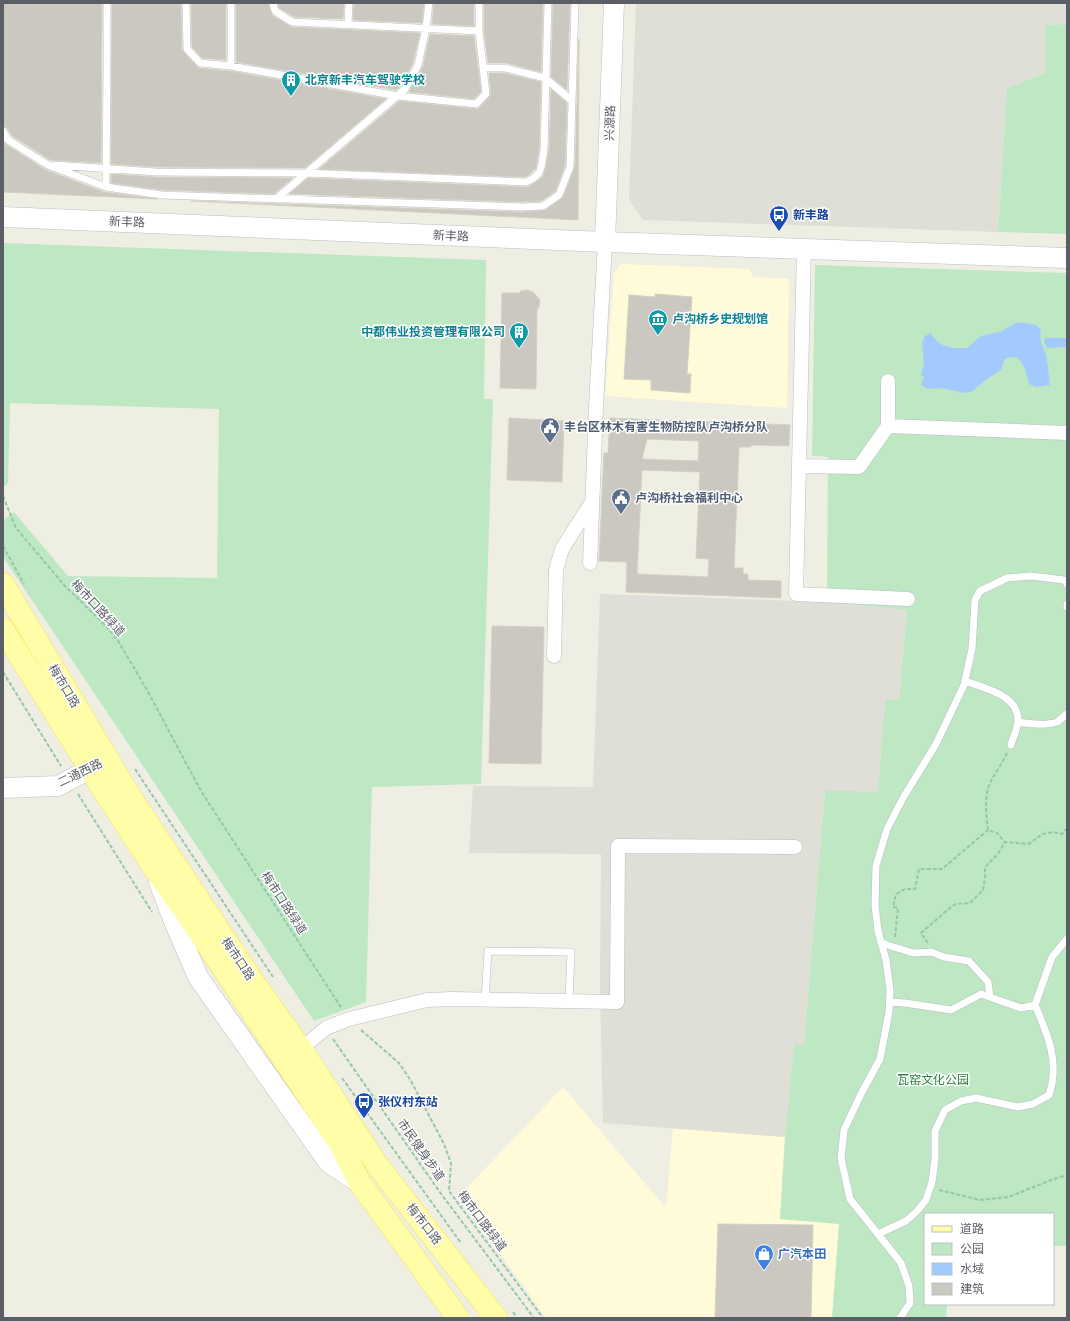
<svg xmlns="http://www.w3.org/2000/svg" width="1070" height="1321" viewBox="0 0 1070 1321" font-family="'Space Grotesk','Noto Sans SC',sans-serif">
	<rect width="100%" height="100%" fill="#efeee3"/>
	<path fill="#fffbd8" d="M621,264L749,269L753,277L789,279L787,408L605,396L614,274Z
		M563,1087L666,1208L673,1128L785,1137L780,1219L839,1224L832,1318H546L459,1196Z"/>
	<path fill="#dfdfd7" d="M636,3H1067V24L1045,25L1046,73L1007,88L998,232L643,220L629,200Z
		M600,594L827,602L907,610L899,701L885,700L878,792L825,790L804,1045H794L785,1137L603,1123L600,988L601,854L469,853L473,786L593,787Z"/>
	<path fill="#bde8c3" d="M1067,24V234L998,232L1007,88L1046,73L1045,25Z
		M3,243L486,260L484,399H493L481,784L372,787L366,1002L314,1021L3,557V520L14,512L68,576L217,578L219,409L10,403L8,483L3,488Z
		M815,265L1067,273V1246H1053V1214H925V1304H947L946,1318H832L839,1224L780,1219L785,1137L794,1045H804L825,790L878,792L885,700H899L907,610L827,602L828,457L812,456Z"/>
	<path fill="#a3caff" d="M1018,322L1036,325L1041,330C1039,344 1043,344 1046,355C1048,365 1049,375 1050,385L1036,387L1029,384C1026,372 1022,350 1005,359L1001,370L987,379L973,391L963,393L942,388L932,389L926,388L921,385L924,378L921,374L924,364L922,343L925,336L931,333C941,349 950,348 967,348L981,336L1002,331L1014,324Z
		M1045,338H1067V347L1047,348L1044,342Z"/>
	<path fill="#cac8c0" stroke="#d4d1c1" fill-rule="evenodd" d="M3,3H102L101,163L50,160L12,136L7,128L3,126Z
		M112,3H181L182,50L199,68L230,71L386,99L305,168L156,167L111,164Z
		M191,3H226V60L202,58L192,47Z
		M236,3H268L272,15L292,27L420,33L413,63L401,86L396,90L236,62Z
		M278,3H344L343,19L294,17L279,8Z
		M354,3H424L422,23L353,20Z
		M434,3H474V26L432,24Z
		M484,3H543L541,72L506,63H488L484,31Z
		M553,3H570L567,90L551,77Z
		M430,34L474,36L481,92L474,99L409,92L423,66Z
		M579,39L578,220L191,201L522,212L545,210L563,197L575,167Z
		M489,73H504L541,82L539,150L536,168L529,175L525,177L319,169L399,101L478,109L491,95Z
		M551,89L567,103L565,166L555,192L541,201L522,202L289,194L308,178L528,187L539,180L543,176L546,167L549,150Z
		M3,141L5,144L46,170L104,192L157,199L3,192Z
		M111,174L156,177L293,178L274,194L162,190L111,183Z
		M527,290L533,292L540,300L539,307L537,310L536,389L500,388L502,293H519L521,291Z
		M655,294L692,297L687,374H691L690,393L651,390V380L624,379L629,295L655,297Z
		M509,418L564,421L562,482L507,480Z
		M610,418L790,425L789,446L751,445V447H739L734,568H743V574H748V580L781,581V598L626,592L627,562L599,561L604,453H608ZM647,439L699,441L698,461L642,459ZM642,470L700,472L696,558L709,559L708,577L637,574Z
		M492,626L544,627L541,764L489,763Z
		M718,1224L813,1225L811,1318H715Z"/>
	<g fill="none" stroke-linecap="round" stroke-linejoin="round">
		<defs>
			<path id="lane" d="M186,3L187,49L200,63L231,66L398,96L476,104L486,94L479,31V3
				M273,3L275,11L292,22L479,31
				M348,24L349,3
				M231,66V3
				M483,68H505L545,78L572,101
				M3,131L8,140L48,165L106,187L162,195L522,207L543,206L559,195L570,167L575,3
				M55,165L156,172L306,173L526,182C543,175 541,168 544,150L548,3
				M106,187L107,70V3
				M276,199L405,89L418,65L426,28L429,3
				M1067,604V607
				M965,681C984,688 1019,695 1018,721C1018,728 1013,737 1011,745
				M1018,722C1030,724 1045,726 1057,722C1060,720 1064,716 1067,714
				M881,943L913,953L931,952L944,957L969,961L988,982L990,997
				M485,1000L488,951L571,952L569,1001
				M890,1002L905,1003L951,1010L981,994L1021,1008L1035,1005
				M878,1234L906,1221L917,1211L926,1200L932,1182L935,1159V1131L945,1110L961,1101L976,1098L1018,1107L1033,1104L1049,1095C1060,1063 1048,1035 1035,1005L1052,957L1067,939
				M900,1318L910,1303L909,1286L901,1263L850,1199L841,1158L844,1130L861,1094L880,1059L889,1012L890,990L886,960L878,931L875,905L876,866L887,829L903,798L936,744L964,685L972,649L975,600L980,591L1007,578L1031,576L1064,580L1067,584"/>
			<path id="street" d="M804,249L796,594L908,599
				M888,381V426
				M799,466L859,467L888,426L1067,433
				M590,563L596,407L605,242
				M554,656L556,570L562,549L592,502
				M301,1049L326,1028L349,1019L427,1000L452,999L617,1002L618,846L795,847"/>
			<path id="secondary" d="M3,217L605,242L1067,258
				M605,242L614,3
				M3,788L58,786L105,761
				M159,882L173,919L198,977L329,1163L360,1183"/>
			<path id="primary" d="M3,584L129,795L252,980L301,1049L378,1166L496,1318
				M3,629L90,769L154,868L185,911L339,1142L360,1183L458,1318"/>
		</defs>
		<use href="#lane" stroke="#bbbcc3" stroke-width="8"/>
		<use href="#street" stroke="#bbbcc3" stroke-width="15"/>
		<use href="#secondary" stroke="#bbbec5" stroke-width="21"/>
		<use href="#primary" stroke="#fae250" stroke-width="23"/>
		<path stroke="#95c7aa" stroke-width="2" stroke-dasharray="4 2" stroke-linecap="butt" d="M3,496L16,528L65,586L104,624L117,639L147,690L201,791L342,1009
			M3,546L24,584
			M3,672L61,766
			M1007,753C1002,764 995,773 990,783C984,797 986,815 988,830L997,833L1005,842L1029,844C1042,834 1045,830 1062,834L1067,828
			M135,769L273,977
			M78,794L152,912
			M895,937L898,908L893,907L896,894L905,889H915L919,869H942L988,830
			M928,943L921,933L951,907L956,904L970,903L983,890L985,878V867L998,854L1005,842
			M361,1030L399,1063L411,1081L444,1144L451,1163L449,1191L543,1318
			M333,1039L439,1191L534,1318
			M342,1078L461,1243
			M939,1190L980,1200L1009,1197L1051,1180L1067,1175
			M513,1312L517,1318"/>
		<use href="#lane" stroke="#fff" stroke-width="7"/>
		<use href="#street" stroke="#fff" stroke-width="14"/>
		<use href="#secondary" stroke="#fff" stroke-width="20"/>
		<use href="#primary" stroke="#fffda8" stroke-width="22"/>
	</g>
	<defs>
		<symbol id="building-pin" viewBox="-11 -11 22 30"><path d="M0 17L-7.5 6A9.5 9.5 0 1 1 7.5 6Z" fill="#0f9aa8" stroke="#fff"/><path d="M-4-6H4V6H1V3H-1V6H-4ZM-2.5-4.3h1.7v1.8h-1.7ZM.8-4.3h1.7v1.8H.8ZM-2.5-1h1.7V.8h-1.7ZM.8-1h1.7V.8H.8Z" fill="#fff"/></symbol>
		<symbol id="bus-pin" viewBox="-11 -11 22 30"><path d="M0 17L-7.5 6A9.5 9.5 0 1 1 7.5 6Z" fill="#1a4fb4" stroke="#fff"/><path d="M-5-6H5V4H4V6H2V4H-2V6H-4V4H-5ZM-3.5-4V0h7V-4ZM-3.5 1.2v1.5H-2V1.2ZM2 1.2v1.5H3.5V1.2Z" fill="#fff"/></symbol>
		<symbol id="museum-pin" viewBox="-11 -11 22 30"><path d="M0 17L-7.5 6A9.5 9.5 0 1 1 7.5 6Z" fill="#0f9aa8" stroke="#fff"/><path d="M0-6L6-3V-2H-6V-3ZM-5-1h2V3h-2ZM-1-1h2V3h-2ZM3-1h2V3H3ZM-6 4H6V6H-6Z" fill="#fff"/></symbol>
		<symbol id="civic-pin" viewBox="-11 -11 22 30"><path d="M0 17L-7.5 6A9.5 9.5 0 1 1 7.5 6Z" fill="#5c6f8a" stroke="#fff"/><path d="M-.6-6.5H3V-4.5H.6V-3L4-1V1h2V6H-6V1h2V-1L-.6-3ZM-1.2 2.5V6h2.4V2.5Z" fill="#fff"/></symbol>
		<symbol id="shop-pin" viewBox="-11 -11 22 30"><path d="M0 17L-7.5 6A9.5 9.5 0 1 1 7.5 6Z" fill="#3f7fe0" stroke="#fff"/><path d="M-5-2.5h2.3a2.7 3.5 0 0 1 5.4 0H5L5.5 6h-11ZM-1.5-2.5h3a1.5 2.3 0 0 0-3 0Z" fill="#fff"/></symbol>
	</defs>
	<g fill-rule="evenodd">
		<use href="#building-pin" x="280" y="69" width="22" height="30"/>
		<use href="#bus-pin" x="768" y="204" width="22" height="30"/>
		<use href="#museum-pin" x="647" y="308" width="22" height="30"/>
		<use href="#building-pin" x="508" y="321" width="22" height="30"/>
		<use href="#civic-pin" x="539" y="416" width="22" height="30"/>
		<use href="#civic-pin" x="610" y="487" width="22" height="30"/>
		<use href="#bus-pin" x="353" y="1091" width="22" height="30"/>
		<use href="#shop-pin" x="753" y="1243" width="22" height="30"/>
	</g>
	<g text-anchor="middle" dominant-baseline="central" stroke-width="3" stroke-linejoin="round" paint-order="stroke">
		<g font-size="12" font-weight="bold" fill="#0d838f" stroke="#fff" text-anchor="start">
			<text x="305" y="80">北京新丰汽车驾驶学校</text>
			<text x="672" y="319">卢沟桥乡史规划馆</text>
			<text x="505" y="332" text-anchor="end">中都伟业投资管理有限公司</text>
		</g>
		<g font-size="12" fill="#5b5e65" stroke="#fff">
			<text transform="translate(610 123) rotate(-88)">兴源路</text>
			<text transform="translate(127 222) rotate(2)">新丰路</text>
			<text transform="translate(451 236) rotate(2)">新丰路</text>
			<text transform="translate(98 608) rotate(47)">梅市口路绿道</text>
			<text transform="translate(64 686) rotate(59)">梅市口路</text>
			<text transform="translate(80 773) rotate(-26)">二通西路</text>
			<text transform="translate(284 903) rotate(57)">梅市口路绿道</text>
			<text transform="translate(238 959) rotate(56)">梅市口路</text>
			<text transform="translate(421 1150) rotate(55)">市民健身步道</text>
			<text transform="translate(482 1221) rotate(53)">梅市口路绿道</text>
			<text transform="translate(424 1224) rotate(52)">梅市口路</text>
		</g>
		<g font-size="12" font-weight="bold" fill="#164399" stroke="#fff" text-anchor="start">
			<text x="793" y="215">新丰路</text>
			<text x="378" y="1102">张仪村东站</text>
		</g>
		<g font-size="12" font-weight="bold" fill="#4e5e75" stroke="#fff" text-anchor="start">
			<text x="564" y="427">丰台区林木有害生物防控队卢沟桥分队</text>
			<text x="635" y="498">卢沟桥社会福利中心</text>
		</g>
		<g font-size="12" fill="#2e823d" stroke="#fff">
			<text x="933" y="1080">瓦窑文化公园</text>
		</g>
		<g font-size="12" font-weight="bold" fill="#366cbe" stroke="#fff" text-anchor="start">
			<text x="778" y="1254">广汽本田</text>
		</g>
	</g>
	<rect width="1070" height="1321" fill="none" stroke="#5b5e65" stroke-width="8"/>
	<rect x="924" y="1213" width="130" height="92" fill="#ffffff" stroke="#bdbfc1"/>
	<rect x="932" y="1226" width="20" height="6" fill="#fffda8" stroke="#bdbfc1"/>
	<text x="960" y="1233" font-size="12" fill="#5b5e65">道路</text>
	<rect x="932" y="1243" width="20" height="12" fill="#bde8c3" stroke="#bdbfc1"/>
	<text x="960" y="1253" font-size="12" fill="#5b5e65">公园</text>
	<rect x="932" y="1263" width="20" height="12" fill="#a3caff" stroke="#bdbfc1"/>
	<text x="960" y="1273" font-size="12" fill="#5b5e65">水域</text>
	<rect x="932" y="1283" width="20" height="12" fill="#cac8c0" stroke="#bdbfc1"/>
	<text x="960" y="1293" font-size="12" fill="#5b5e65">建筑</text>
</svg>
